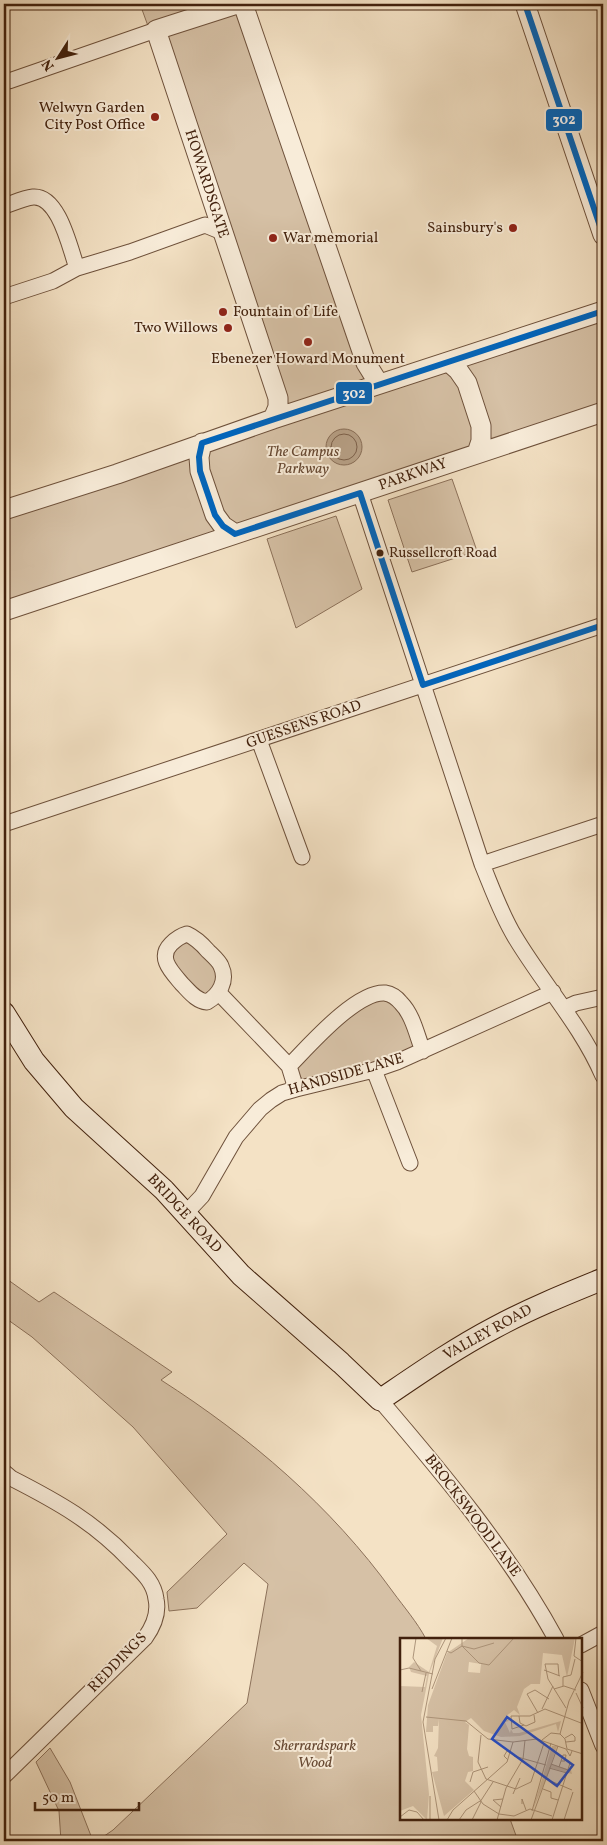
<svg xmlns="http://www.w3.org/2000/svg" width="607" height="1845" viewBox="0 0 607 1845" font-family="Vollkorn,serif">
	<rect width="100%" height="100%" fill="#f4e2c5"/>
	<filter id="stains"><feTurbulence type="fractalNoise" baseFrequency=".004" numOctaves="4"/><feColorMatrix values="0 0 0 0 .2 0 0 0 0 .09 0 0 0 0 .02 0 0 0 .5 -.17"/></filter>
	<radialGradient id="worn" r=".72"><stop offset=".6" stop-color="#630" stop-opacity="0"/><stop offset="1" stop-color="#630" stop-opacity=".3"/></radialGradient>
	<path fill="#d6c1a6" stroke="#8c715a" d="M140,4H215L148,26Z
		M236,12L370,381L283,409L167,39L170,35Z
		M603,316V406L491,444L463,363Z
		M437,373H448L455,377L476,429L469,449L238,525L224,520L205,469L208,453L214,447Z
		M192,453L218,533L4,604V516Z
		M452,479L477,551L412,572L388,500Z
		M336,516L362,589L296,628L267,539Z
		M190,939L212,959L219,977L209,995L194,991L170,957L174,945Z
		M381,997L401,1007L414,1046L405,1054L349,1071L303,1080L299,1075L297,1068L303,1056L369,1001Z
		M4,1277L39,1302L54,1292L172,1372L161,1380C250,1437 331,1506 393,1592C404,1607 417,1622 426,1639H401V1819H510L518,1841H97L113,1830L247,1703L268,1584L244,1563L197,1608L169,1611L167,1592L227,1534L133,1427L32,1337L4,1317Z
		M50,1748L70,1782L93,1841H61L59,1811L36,1762Z"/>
	<path fill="#b7a086" stroke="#886d56" d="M326 447a18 18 0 1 1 36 0a18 18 0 1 1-36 0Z"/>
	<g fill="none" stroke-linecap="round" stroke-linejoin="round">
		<path stroke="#7c604a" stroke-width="1" d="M331 447a13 13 0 1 1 26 0a13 13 0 1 1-26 0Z"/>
		<defs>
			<path id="minor" d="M9,81L156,30
				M4,206C13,203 24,198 33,197C59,195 70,249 77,268
				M4,297L53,281L77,268L130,252L205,225L222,232
				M360,493L482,864C492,888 501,914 515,937C543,984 581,1025 603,1076
				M259,740L302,857
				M4,824L603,625
				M482,864L603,824
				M187,934C196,938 202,944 208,951C212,955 219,961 221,966C228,981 219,995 207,1002C196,1001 189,991 182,984C172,972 157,958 171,944C176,939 180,936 187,934Z
				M219,993L289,1066L296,1089
				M565,1008L576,1003L603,997
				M289,1066C308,1047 356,991 385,993C391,994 397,998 401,1003C413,1015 417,1036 423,1051
				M374,1070L410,1163
				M185,1214L202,1196L236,1137L260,1109L271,1100L282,1093L296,1089L374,1070L397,1062L553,992
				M380,1400C446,1477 507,1550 556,1639
				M4,1472L11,1478C58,1502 94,1522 131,1561C142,1572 154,1582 156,1599C159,1613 153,1627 145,1638L4,1776
				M581,1645L603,1633
				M581,1690L603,1746"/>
			<path id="tertiary" d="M237,4L156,30L278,398V407L273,419
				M243,4L366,363L379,384
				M525,4L603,235
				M450,363L458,370L467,383L481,426V441L477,453
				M202,443L199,457L200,471L215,515L223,526L235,534
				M4,510L117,474L273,419L603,311
				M4,611L603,412"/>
			<path id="secondary" d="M4,1013L34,1061L74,1108L164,1190L241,1275L341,1363L380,1400C417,1375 454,1349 494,1328C529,1309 566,1294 603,1279"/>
		</defs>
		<use href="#minor" stroke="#6e513b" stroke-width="17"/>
		<use href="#tertiary" stroke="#6e513b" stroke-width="21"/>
		<use href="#secondary" stroke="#42210d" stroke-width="23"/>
		<use href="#minor" stroke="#f8ecd9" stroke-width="15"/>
		<use href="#tertiary" stroke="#f8ecd9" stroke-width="19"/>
		<use href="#secondary" stroke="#f8ecd9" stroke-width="21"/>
		<defs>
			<path id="bus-1" d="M525,4L603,235
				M603,311L202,443L199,457L200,471L215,515L223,526L235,534L360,493L423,685L603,625"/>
		</defs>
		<use href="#bus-1" stroke="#f8ecd9" stroke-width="10"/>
		<use href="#bus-1" stroke="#0065bd" stroke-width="6"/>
	</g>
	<g fill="#8f2418" stroke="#f8ecd9" stroke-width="2">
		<circle cx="155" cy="117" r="5"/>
		<circle cx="513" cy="228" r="5"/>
		<circle cx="273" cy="238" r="5"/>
		<circle cx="223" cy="312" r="5"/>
		<circle cx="228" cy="328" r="5"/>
		<circle cx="308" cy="342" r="5"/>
	</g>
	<circle fill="#42210d" stroke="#f8ecd9" stroke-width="2" cx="380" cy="553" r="4.5"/>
	<g text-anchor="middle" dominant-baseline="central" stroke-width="4" stroke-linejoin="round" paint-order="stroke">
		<g font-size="14" fill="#42210d" stroke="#f8ecd9" text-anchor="start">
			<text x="389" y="553">Russellcroft Road</text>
		</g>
		<g font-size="15" fill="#42210d" stroke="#f8ecd9" text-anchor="end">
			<text x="145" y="108">Welwyn Garden<tspan x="145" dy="17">City Post Office</tspan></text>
			<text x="503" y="228">Sainsbury's</text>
			<text x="283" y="238" text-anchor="start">War memorial</text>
			<text x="233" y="312" text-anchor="start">Fountain of Life</text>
			<text x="218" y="328">Two Willows</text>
			<text x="308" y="359" text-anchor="middle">Ebenezer Howard Monument</text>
		</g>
		<g font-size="15" fill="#42210d" stroke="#f8ecd9">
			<text transform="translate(206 184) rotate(72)">HOWARDSGATE</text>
			<text transform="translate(413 475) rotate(-19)">PARKWAY</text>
			<text transform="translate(304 725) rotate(-19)">GUESSENS ROAD</text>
			<text transform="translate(346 1075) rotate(-16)">HANDSIDE LANE</text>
			<text transform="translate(184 1214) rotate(47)">BRIDGE ROAD</text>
			<text transform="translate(488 1333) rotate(-29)">VALLEY ROAD</text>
			<text transform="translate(472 1516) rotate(53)">BROCKSWOOD LANE</text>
			<text transform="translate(118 1663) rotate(-46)">REDDINGS</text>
		</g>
		<g font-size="15" font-style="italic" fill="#674933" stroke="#f8ecd9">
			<text x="303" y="452">The Campus<tspan x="303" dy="17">Parkway</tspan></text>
			<text x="315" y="1746">Sherrardspark<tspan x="315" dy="17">Wood</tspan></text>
		</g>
	</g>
	<g transform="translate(400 1638)">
		<rect width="182" height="182" fill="#f4e2c5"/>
		<path d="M26,0H43L29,36L21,77L29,156L27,182L13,168L0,173V48L25,49L27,38L11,34L9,29L14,24L29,34L37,8ZM69,0H175L167,39L162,17L143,15L140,46H131L124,51L117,69L120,77L114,72L105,79L109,83L105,84L110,95L111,91L113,95H119L161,83L158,94L156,86L120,98L101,99L84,93L71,80L65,84L69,87L67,111L69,118L73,119V133L68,134L65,143L74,152L44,178L32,134L38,133L37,119L34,118L38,110L39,81L38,88H33V94H26L28,67L47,15ZM69,24L81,26L80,35L68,34ZM152,108H157L151,126L171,132L172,136L151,130L133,171Z" fill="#d6c1a6" fill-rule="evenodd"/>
		<path fill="none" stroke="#ad957b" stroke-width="1" d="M16,0L13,20L21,33M176,0L174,18L183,24M62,1V8L74,11L94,5M47,13L51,15L62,8L79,25L89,27L114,0M0,32L9,30L33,36M144,32L160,38M159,38L158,26H145L148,41L166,70M163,48V39L171,37L175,21M32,51L52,0M154,51L164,48L176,52M22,54L26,35M176,55L183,70M142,71L153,48M138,75L127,56L135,52L149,61M119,78L120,85L126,88L135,84L134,77M26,79L66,83L88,101L113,104M124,87L112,91L111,78H130L145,71L181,85M160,96L169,63L183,34M81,97L78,124L86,141L116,151L131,144L144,105M165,100L172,96L175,99V103L166,104M142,102L151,95L160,96L165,101L167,111L183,116M114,118L146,127M123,121L125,102M108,122L104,118L107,113L111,115M151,126L168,132M159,129L163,117H166L165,123H161M149,130L167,135M146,141L172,152M70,144L73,134L88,129M143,151L151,154V160L158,162M74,153L83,166L99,176L114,178L130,171L152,178M113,156L120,140M80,164L93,144M122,166V161L126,172M101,169L93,162L103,161M132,173L151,105M0,179L9,172L17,174L24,182M30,182V158M39,182L23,84L35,21L46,0M47,182L53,172L107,124L113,104L137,101L166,111L170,118L172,113M59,182L66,172L80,163M72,182L81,164M97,182L106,150L123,121M131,182L158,108M152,182L170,125M164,182L173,154"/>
		<path fill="#1d4ed8" fill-opacity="0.15" stroke="#1d4ed8" stroke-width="2.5" d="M107,79L173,127L157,148L92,101Z"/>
		<rect width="182" height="182" fill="none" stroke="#42210d" stroke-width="2.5"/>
	</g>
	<g stroke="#f8ecd9" stroke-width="2">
		<rect x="545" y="108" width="38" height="24" rx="5" fill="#0065bd"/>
		<rect x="335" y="381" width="38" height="24" rx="5" fill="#0065bd"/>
	</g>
	<g font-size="14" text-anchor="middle" font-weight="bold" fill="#fff">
		<text x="564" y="124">302</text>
		<text x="354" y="398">302</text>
	</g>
	<rect width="607" height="1845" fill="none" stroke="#f4e2c5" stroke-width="20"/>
	<rect x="5" y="5" width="597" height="1835" fill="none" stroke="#42210d" stroke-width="2.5"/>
	<rect x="10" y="10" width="587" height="1825" fill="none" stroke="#42210d"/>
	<g transform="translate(58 58) rotate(234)" stroke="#f8ecd9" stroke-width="4" paint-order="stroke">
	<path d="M0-4L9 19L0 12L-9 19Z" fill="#42210d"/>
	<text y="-8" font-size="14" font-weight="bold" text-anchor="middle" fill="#42210d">N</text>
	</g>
	<path d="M35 1802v8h104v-8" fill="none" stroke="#42210d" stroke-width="2.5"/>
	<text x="42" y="1802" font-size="15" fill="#42210d" stroke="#f8ecd9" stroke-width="4" paint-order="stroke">50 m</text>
	<rect width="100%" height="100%" filter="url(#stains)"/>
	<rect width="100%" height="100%" fill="url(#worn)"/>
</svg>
